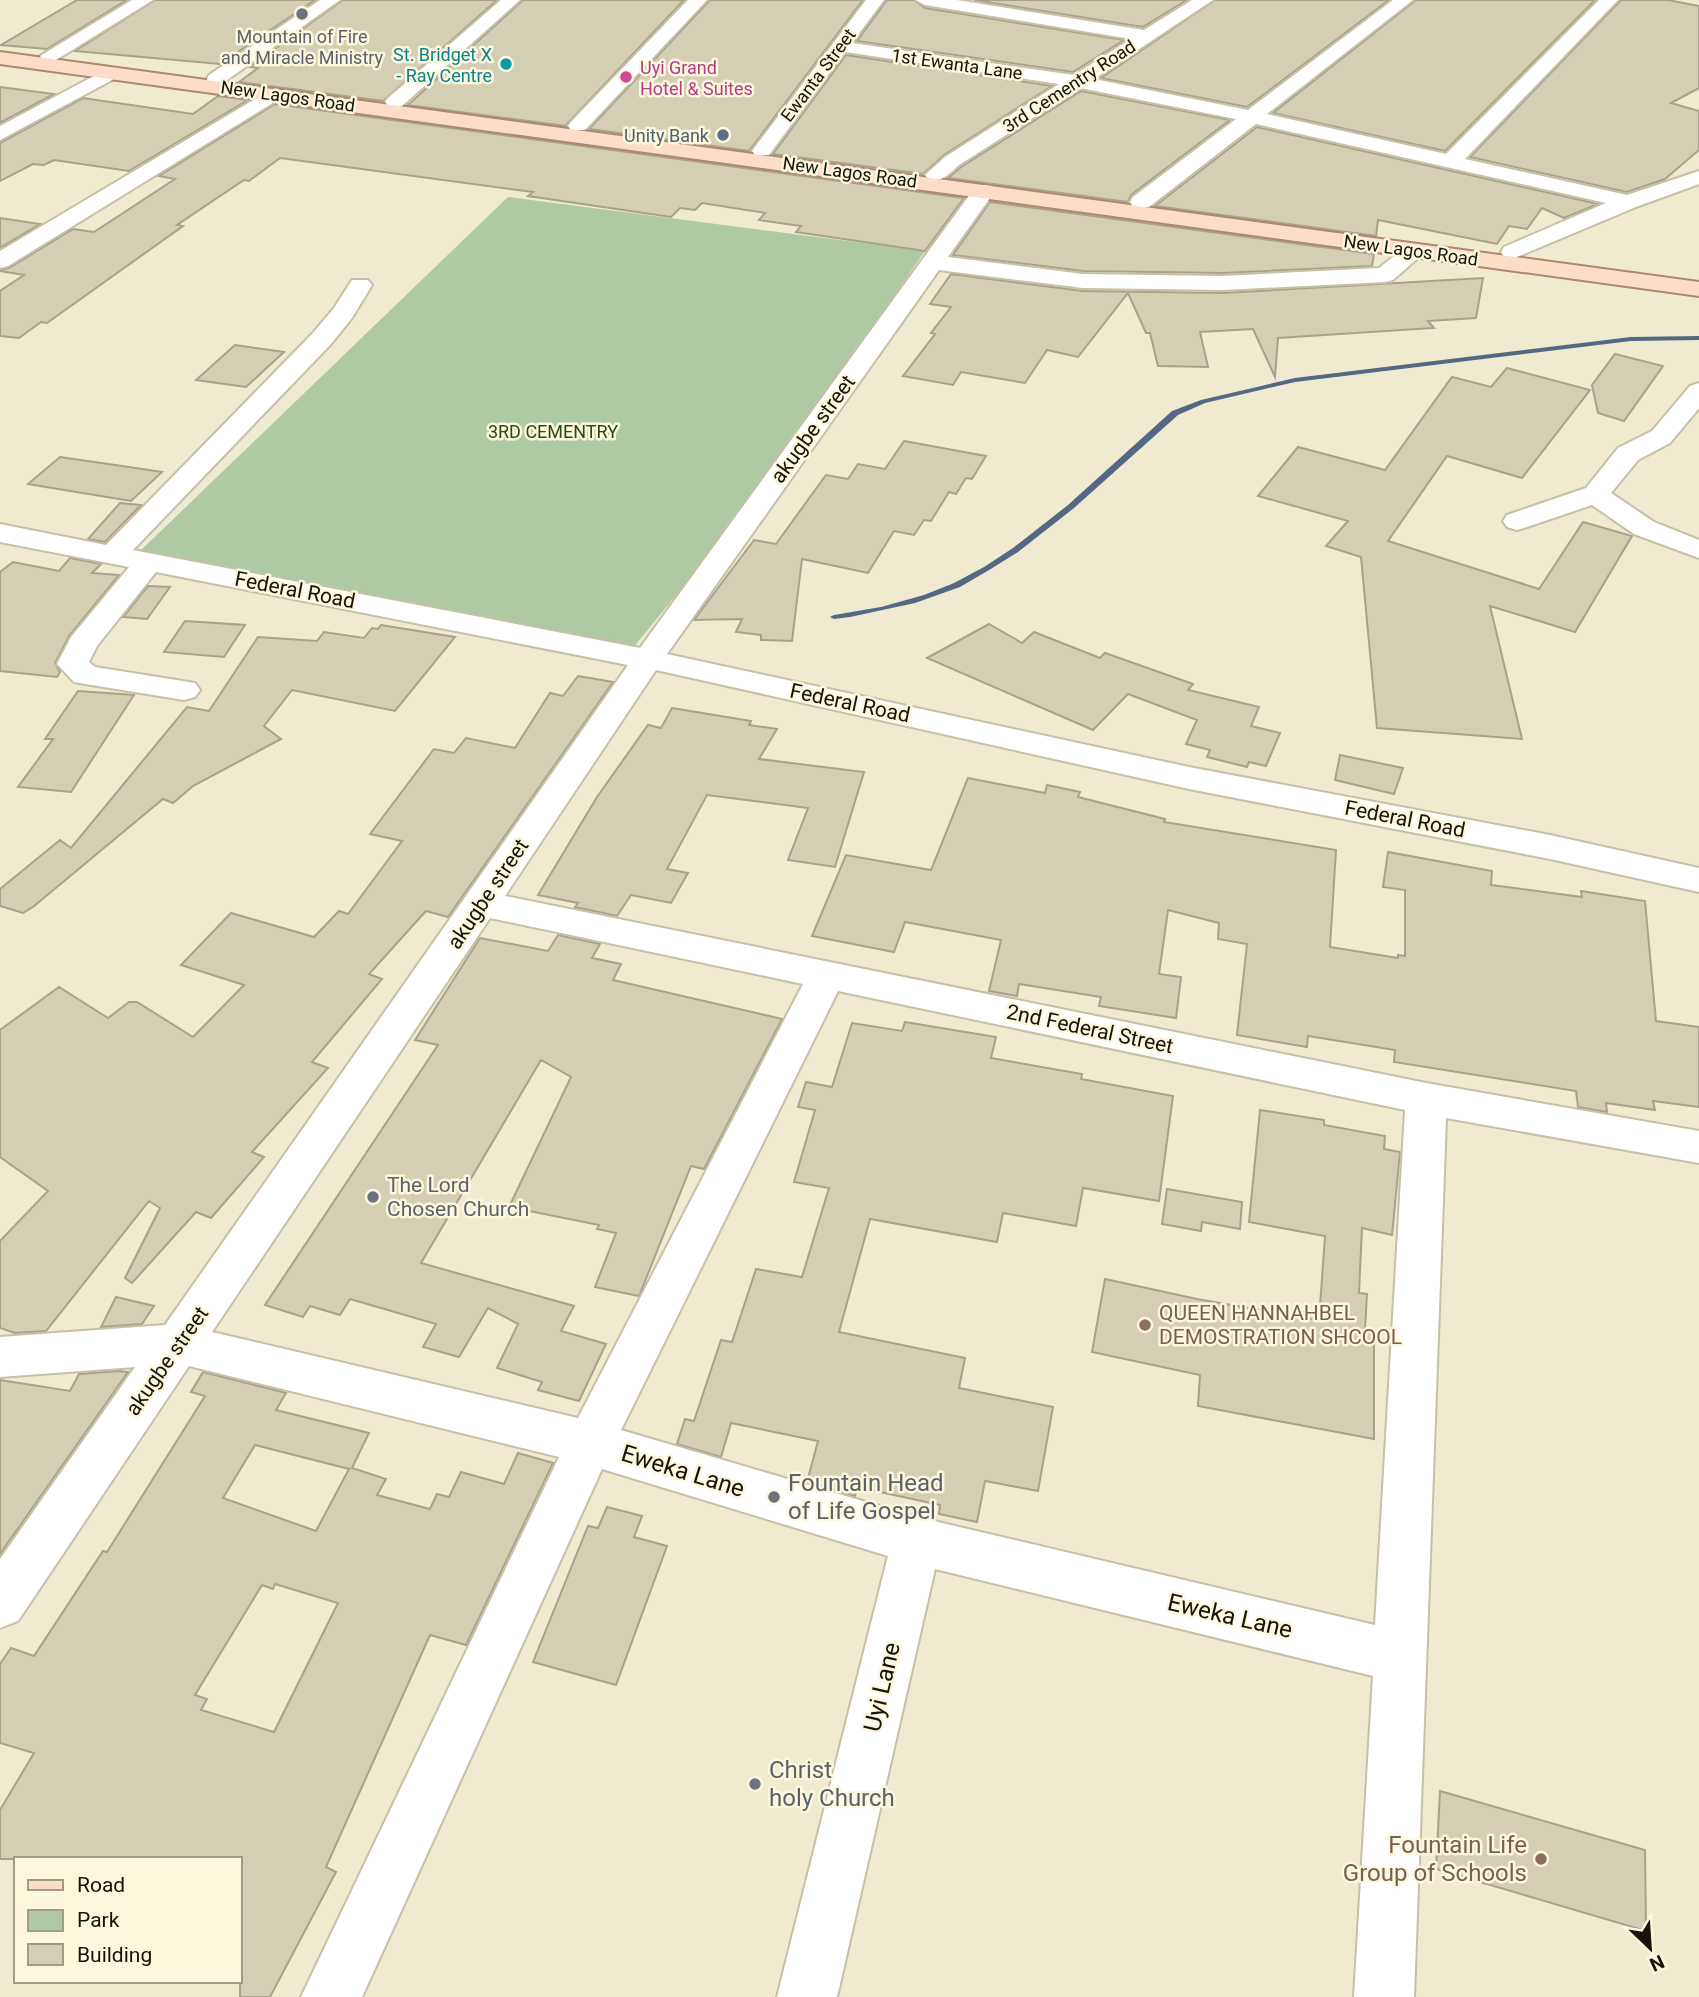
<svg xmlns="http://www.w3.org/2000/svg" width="1699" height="1997" viewBox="0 0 1699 1997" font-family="Roboto,sans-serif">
	<rect width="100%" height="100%" fill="#efead0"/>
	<path fill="#aec9a3" d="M508,197L925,251L756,497L633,648L137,554Z"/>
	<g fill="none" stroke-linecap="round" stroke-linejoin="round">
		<path fill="#556883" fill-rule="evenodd" d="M1699,336V340L1631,341L1295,382L1205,403L1178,415L1074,508L1018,552L989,570L960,587L915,603L850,617L834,619L830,617L834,615L881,607L924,595L954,583L984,567L1013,548L1068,505L1172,411L1201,400L1295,378L1631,337Z"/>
	</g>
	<path fill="#d3ceb4" stroke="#a8a28a" stroke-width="2" fill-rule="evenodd" d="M77,0H127L47,49L1,45Z
		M155,0H315L220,64L75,51Z
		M343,0H497L383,101L239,82L258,68L250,67Z
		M523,0H684L565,126L408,105Z
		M710,0H863L749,151L589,129Z
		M887,0H914L925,8L1124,40L1073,72L857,41Z
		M974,0H1187L1143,27Z
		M1215,0H1389L1247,107L1101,78Z
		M1416,0H1595L1445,151L1273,113Z
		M1621,0H1668L1699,6V88L1671,103L1699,111V150L1665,179L1627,192L1470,157Z
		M846,55L1052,86L944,155L923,174L773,154Z
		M0,87L54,94L0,123Z
		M1081,91L1230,120L1131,195L1128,202L948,178L961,167Z
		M218,96L248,100L129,171L54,160L44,165L33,164L0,181V143L83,98L193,114Z
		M275,104L964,198L925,251L796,232L801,226L759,220L765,213L702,203L695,210L680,208L671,217L528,196L533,192L280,158L249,181L244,180L177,225L183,226L47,323L41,322L19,338L0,336V291L24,275L0,271V270L9,268L73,229L94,232L175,179L159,176Z
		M1257,127L1598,204L1564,218L1542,208L1527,229L1509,226L1497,244L1378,220L1376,236L1155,206Z
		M990,202L1374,254L1372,266L1223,273L1083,271L953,255Z
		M0,218L40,224L0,248Z
		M951,274L1083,291L1223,293L1483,278L1476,318L1428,321L1434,328L1278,338L1275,377L1253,329L1200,332L1208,367L1158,366L1150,333H1146L1128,293L1078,357L1047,350L1025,383L961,372L953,385L903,376L935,334L931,333L951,307L930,304Z
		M235,345L284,352L246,387L196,380Z
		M1615,354L1663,366L1624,421L1598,413L1592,385Z
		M1507,368L1590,390L1522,478L1447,456L1388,541L1539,589L1583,522L1632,536L1575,632L1490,606L1522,739L1377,728L1361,557L1326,546L1348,521L1258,496L1298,447L1385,470L1452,377L1491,387Z
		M904,441L986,456L972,479L966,478L956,494L949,492L931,521L924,520L914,535L894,531L868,573L802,559L792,641L761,640V635L736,632L742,619L694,620L754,540L776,544L826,475L848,479L858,464L885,469Z
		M60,457L122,466L162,472L131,501L28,484Z
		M120,503L141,505L105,542L88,539Z
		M70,558L101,564L92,573L119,575L69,636L55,663L60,672L57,677L0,671V572L13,562L59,571Z
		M148,586L170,587L147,619L123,617Z
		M185,621L245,625L224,657L164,652Z
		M989,624L1022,643L1034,632L1100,658L1105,653L1193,684L1188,690L1259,707L1251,726L1280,733L1266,766L1249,762L1247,767L1207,757L1210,750L1186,744L1197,720L1128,694L1093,730L927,658Z
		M381,625L455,637L395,711L292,690L264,726L281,739L193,786L173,803L163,799L33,907L23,913L0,906V889L60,840L71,848L187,707L209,711L258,637L317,641L324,632L364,638L372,628L378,629Z
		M578,676L613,682L448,917L426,911L369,974L382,979L312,1062L328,1068L252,1152L264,1157L211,1218L196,1212L132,1283L125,1278L160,1208L149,1201L46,1331L15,1333L0,1328V1241L48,1191L0,1157V1030L59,987L108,1018L129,1002H137L193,1037L244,985L181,965L231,913L314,937L339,911L348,914L402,841L370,834L434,749L454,753L466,738L515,748L550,693L563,696Z
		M78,691L134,695L71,792L18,787L53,739H45Z
		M672,708L751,721L749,725L777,729L759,759L864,772L835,867L788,860L808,808L707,795L667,869L688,873L671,903L631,895L617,916L575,907L578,903L538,895L597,797L648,725L661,728Z
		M1340,755L1403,768L1394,794L1335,780Z
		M968,778L1045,793L1047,785L1080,792L1078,797L1165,819L1164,822L1336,850L1330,947L1398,958V955L1405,956V890L1383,887L1388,852L1492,871L1491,885L1582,897L1581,891L1645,901L1656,1021L1699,1027V1107L1653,1101L1655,1110L1606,1103L1607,1112L1578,1107L1576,1091L1394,1062L1395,1050L1308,1036L1307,1047L1237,1035L1247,944L1218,939L1219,923L1168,910L1159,974L1181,977L1176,1018L1099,1006L1101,997L1019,984L1017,996L989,991L1001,940L905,922L894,952L812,936L846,855L931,870Z
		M558,935L600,944L592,958L621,964L613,980L782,1019L704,1169L691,1166L639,1296L595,1287L616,1233L597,1229L599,1225L509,1207L571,1077L541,1060L421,1263L574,1306L561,1331L606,1344L579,1401L538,1390L542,1382L497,1368L518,1324L488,1308L459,1357L423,1347L436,1324L350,1299L340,1315L310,1306L303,1317L265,1305L438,1045L415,1040L480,938L548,951Z
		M905,1022L996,1037L991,1058L1082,1074L1081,1079L1173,1096L1159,1201L1083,1188L1076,1226L1003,1213L997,1242L870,1219L839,1332L965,1358L959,1388L1053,1407L1038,1491L985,1481L977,1522L939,1514L940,1505L857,1487L855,1496L807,1482L818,1441L731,1423L721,1457L677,1444L685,1419L694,1421L721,1340L732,1342L756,1269L802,1277L829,1188L794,1182L815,1110L798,1107L806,1082L832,1087L852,1023L902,1031Z
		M1260,1110L1324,1120V1125L1385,1136L1384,1149L1400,1152L1392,1235L1362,1228L1359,1293L1367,1294L1365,1329L1374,1330V1439L1198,1406L1200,1375L1092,1352L1105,1279L1197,1299L1319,1320L1325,1236L1249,1222Z
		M1167,1189L1242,1202L1240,1229L1202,1222L1201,1231L1162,1224Z
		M116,1297L154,1306L142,1324L101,1327Z
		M119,1371L128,1372L0,1554V1380L70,1391L79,1374Z
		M203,1372L286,1393L276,1410L369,1433L352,1468L386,1479L377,1495L430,1509L437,1494L449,1497L461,1472L504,1484L518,1453L553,1463L466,1645L430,1635L326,1867L336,1872L270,1997H240V1859H0V1810L34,1753L0,1743V1664L11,1648L34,1656L103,1551L107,1552L205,1396L191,1392ZM255,1445L349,1469L316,1531L223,1498ZM275,1584L338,1603L274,1732L201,1710L207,1699L195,1695L262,1585L273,1589Z
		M607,1507L642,1516L634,1537L667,1546L616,1685L533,1662L588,1526L598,1528Z
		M1440,1791L1645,1850L1646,1931L1436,1869Z"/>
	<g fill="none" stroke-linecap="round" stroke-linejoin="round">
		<defs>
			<path id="minor" d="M132,0H153L56,60H42L40,56Z
				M320,0H340L223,83H209L207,79L209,75Z
				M501,0H520L402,106H388L385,102L388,98Z
				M688,0H707L585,130H571L568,126L571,122Z
				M866,0H884L852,43L1074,75L1131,39L925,5L916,0H957L1144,30L1192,0H1213L1094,79L1248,110L1393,0H1413L1267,114L1446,154L1599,0H1618L1465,159L1627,195L1699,171V184L1636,207L1512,259L1504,257L1501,252L1504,247L1606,203L1256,124L1149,207H1133L1130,202L1133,197L1236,119L1080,88L959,165C949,174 942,183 928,179L925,175L945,157L1059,84L845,52L769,155H755L752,151L755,147Z
				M107,69L116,75L114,79L0,140V126Z
				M272,89L279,91L282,95L279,99L8,266L0,268V251Z
				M984,185L992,186L995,191L948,257L1083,274L1223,276L1379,268L1408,245H1424L1427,250L1393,280L1385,282L1223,290L1083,288L939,270L667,654L1189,767L1550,835L1699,868V892L1550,859L1189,789L656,670L505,896L1426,1083L1699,1131V1163L1446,1118L1414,1997H1354L1373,1676L935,1569L837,1997H777L888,1556L602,1469L362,1997H301L559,1457L189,1366L18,1621L0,1628V1559L135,1367L0,1377V1337L165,1325L628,665L156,572L97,646L89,662L95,667L195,683L200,690L195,697L184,700L85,684L74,682L57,664L71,637L129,567L0,542V524L106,545L313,333L334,308L352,280H368L372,285L352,318L331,344L133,550L640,648L976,186ZM490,918L803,984L578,1418L212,1332ZM838,991L1405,1110L1375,1625L917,1517L621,1430Z
				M1699,383V408L1670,443L1638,460L1611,493L1654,522L1699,540V558L1634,534L1592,505L1527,527L1517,530L1507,527L1503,521L1507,515L1586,488L1618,448L1652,431L1690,386Z"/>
			<path id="major" d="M0,52L1699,282V296L0,64Z"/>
		</defs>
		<use href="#minor" stroke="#c6c0a7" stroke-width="4"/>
		<use href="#major" stroke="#ac886e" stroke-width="4"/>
		<use href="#minor" fill="#fff" fill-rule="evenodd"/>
		<use href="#major" fill="#feddc8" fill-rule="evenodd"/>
	</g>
	<g fill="#6b7280" stroke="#fdf7dd" stroke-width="2.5">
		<circle cx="302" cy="14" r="7"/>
		<circle cx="373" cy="1197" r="7"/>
		<circle cx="774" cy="1497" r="7"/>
		<circle cx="755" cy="1784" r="7"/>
	</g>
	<circle fill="#0f9aa8" stroke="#fdf7dd" stroke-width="2.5" cx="506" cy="64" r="7"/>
	<circle fill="#d1479c" stroke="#fdf7dd" stroke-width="2.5" cx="626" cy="77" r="7"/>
	<circle fill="#5c6f8a" stroke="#fdf7dd" stroke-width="2.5" cx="723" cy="135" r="7"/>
	<g fill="#8d6e63" stroke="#fdf7dd" stroke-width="2.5">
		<circle cx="1145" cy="1325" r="7"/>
		<circle cx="1541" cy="1859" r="7"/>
	</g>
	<g text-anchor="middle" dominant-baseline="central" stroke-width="5" stroke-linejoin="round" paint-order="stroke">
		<g font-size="18" fill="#5b616d" stroke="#fdf7dd">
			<text x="302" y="36">Mountain of Fire<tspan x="302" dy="21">and Miracle Ministry</tspan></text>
		</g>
		<g font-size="18" fill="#0d838f" stroke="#fdf7dd" text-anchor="end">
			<text x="492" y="54">St. Bridget X<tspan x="492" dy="21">- Ray Centre</tspan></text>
		</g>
		<g font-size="18" fill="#15130a" stroke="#fdf7dd">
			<text transform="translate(957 64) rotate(8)">1st Ewanta Lane</text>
			<text transform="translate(818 75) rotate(-53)">Ewanta Street</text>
			<text transform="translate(1069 86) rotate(-33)">3rd Cementry Road</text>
			<text transform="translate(288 96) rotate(8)">New Lagos Road</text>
			<text transform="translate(850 172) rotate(8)">New Lagos Road</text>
			<text transform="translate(1411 250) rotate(8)">New Lagos Road</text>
		</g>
		<g font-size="18" fill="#b23c85" stroke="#fdf7dd" text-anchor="start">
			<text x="640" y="67">Uyi Grand<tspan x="640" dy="21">Hotel &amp; Suites</tspan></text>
		</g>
		<g font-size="18" fill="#4e5e75" stroke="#fdf7dd" text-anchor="end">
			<text x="709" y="135">Unity Bank</text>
		</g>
		<g font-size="18" fill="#264d0d" stroke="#fdf7dd">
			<text x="553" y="431">3RD CEMENTRY</text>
		</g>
		<g font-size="21" fill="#15130a" stroke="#fdf7dd">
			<text transform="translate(813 429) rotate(-54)">akugbe street</text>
			<text transform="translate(295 590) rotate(11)">Federal Road</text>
			<text transform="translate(850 703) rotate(12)">Federal Road</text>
			<text transform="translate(1405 819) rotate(11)">Federal Road</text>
			<text transform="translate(488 894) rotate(-56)">akugbe street</text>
			<text transform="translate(1090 1029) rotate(12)">2nd Federal Street</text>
			<text transform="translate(167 1361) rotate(-55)">akugbe street</text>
		</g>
		<g font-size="21" fill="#5b616d" stroke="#fdf7dd" text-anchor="start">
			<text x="387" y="1185">The Lord<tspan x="387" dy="24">Chosen Church</tspan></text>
		</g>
		<g font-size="21" fill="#785e54" stroke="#fdf7dd" text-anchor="start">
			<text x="1159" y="1313">QUEEN HANNAHBEL<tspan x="1159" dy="24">DEMOSTRATION SHCOOL</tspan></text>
		</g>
		<g font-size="24" fill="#15130a" stroke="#fdf7dd">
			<text transform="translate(683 1471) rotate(17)">Eweka Lane</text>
			<text transform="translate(1230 1616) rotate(13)">Eweka Lane</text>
			<text transform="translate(882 1687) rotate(-77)">Uyi Lane</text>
		</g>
		<g font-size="24" fill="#5b616d" stroke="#fdf7dd" text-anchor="start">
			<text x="788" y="1483">Fountain Head<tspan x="788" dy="28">of Life Gospel</tspan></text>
			<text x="769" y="1770">Christ<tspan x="769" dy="28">holy Church</tspan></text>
		</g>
		<g font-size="24" fill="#785e54" stroke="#fdf7dd" text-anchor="end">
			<text x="1527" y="1845">Fountain Life<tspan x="1527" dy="28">Group of Schools</tspan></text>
		</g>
	</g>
	<rect x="14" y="1857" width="228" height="126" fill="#fdf7dd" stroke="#a09c89" stroke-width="2"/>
	<rect x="28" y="1880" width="35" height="10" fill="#feddc8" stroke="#a09c89" stroke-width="2"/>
	<text x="77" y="1892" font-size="21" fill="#15130a">Road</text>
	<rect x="28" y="1910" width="35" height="21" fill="#aec9a3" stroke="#a09c89" stroke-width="2"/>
	<text x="77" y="1927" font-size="21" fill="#15130a">Park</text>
	<rect x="28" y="1944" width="35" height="21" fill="#d3ceb4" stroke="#a09c89" stroke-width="2"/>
	<text x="77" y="1962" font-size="21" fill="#15130a">Building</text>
	<g transform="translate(1650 1948) rotate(155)" stroke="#fdf7dd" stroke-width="5" paint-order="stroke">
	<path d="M0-5L12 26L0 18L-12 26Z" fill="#15130a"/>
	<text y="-10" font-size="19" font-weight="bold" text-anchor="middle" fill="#15130a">N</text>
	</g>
</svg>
